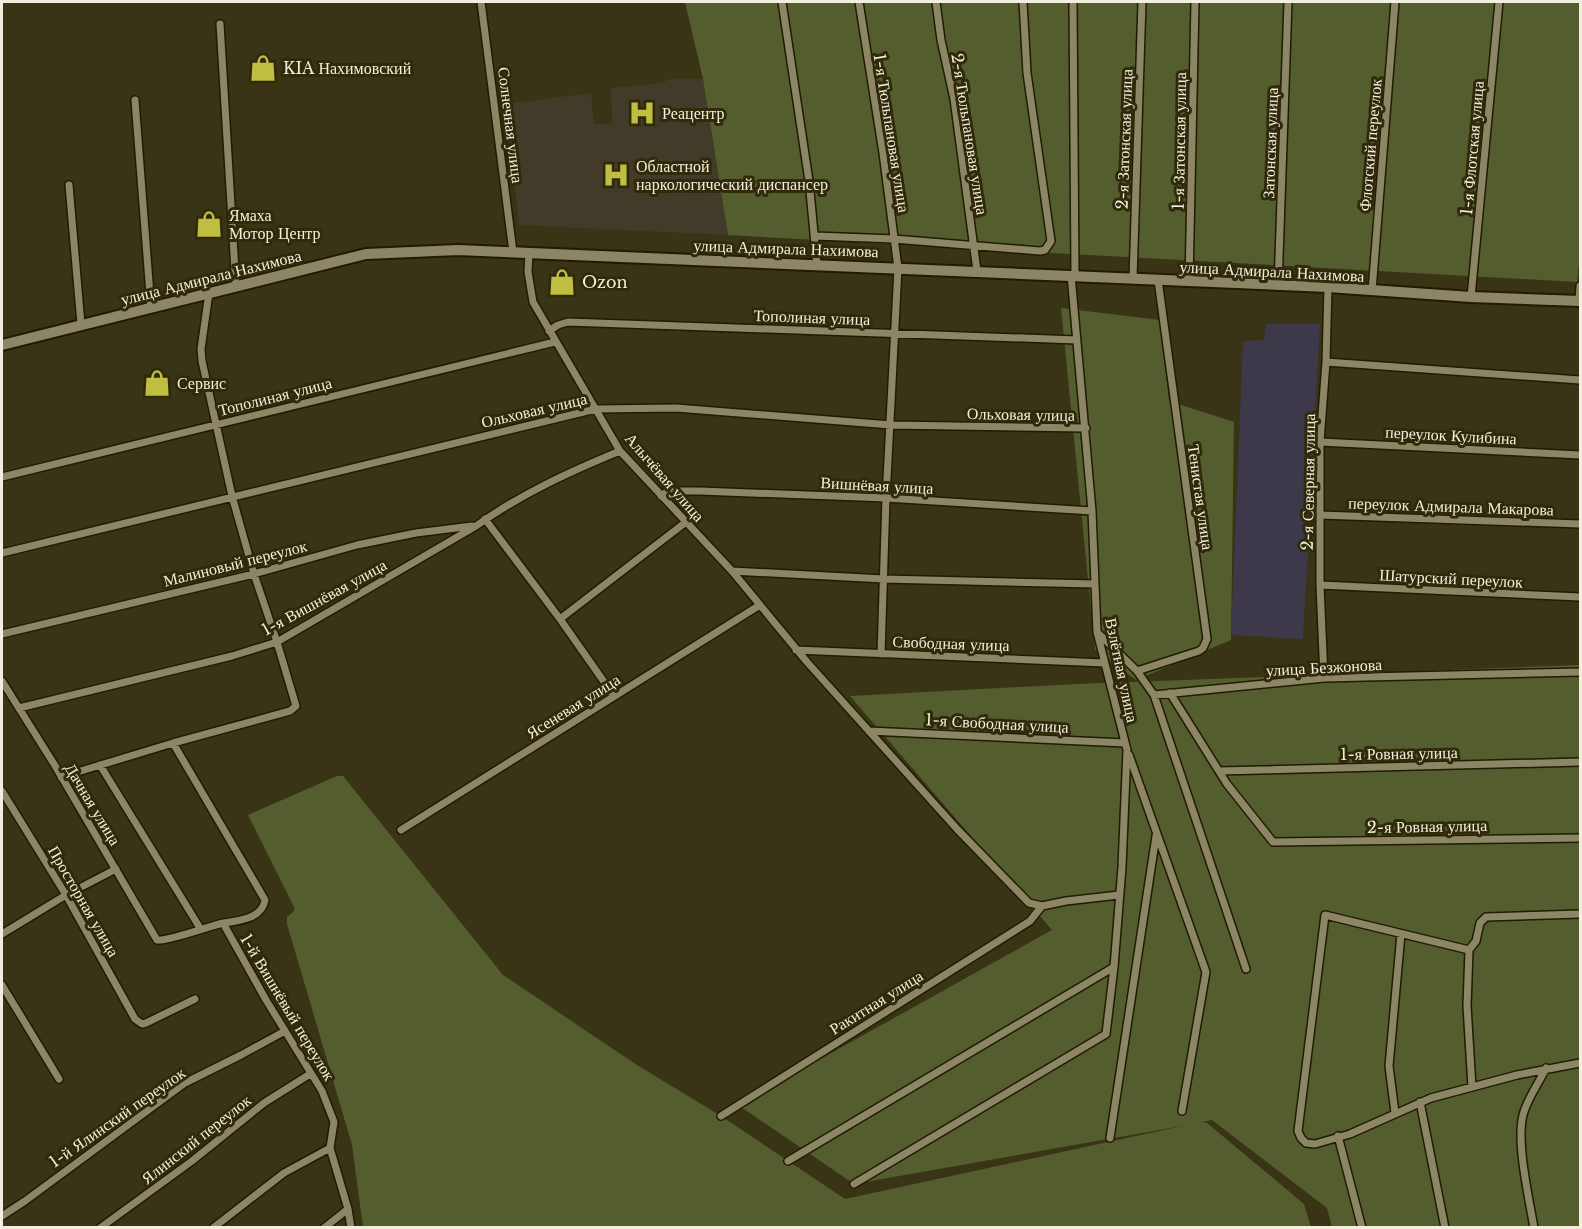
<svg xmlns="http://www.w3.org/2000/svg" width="1582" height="1229" viewBox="0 0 1582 1229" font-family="'Libre Baskerville',serif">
	<rect width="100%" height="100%" fill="#3a3416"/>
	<path fill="#3d384a" d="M1266,324H1320L1303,639L1231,635L1243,341L1264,340Z"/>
	<path fill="#423b29" d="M669,79H703L728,235L519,225L506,104L591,93L594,124H612L611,88L663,83Z"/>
	<path fill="#545d2e" d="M685,2H1580V253L1577,282L728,235L703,79Z
		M1061,308L1160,320L1169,401L1234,422L1231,640L1136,680L1095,650Z
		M1580,665V1227H1332L1327,1208L1212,1120L1202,1122L1207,1123L1304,1204L1311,1227H363L352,1145L287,924V917L294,911V907L248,815L337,776H343L503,975L637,1065L721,1116L845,1199L1182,1126L854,1184L738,1105L1052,930L850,696L1077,684Z"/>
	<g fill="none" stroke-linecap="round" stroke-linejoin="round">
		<defs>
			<path id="minor" d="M481,2L513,252
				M782,2L809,181L817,265
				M859,2L883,153L898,268L886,498L881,654
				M936,2L941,40L954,99L977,271
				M1073,2L1075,275
				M220,24L236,287
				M135,100L151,308
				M69,185L81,324
				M815,236L894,239L1040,251L1045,250L1051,241L1027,73L1023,2
				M529,253L528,272L533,302L620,451L732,571L807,662L957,829L1029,903L1042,906L1066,901L1119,895
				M1133,278L1142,2
				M1189,281L1195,2
				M1278,286L1288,2
				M1372,291L1395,2
				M1471,297L1499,2
				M1579,301L1580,286
				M549,331L558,325L568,322L1077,340
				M1326,362L1580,380
				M1320,442L1580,455
				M2,477L555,342
				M661,496L668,491H700L886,498L1092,511
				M1320,515L1580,524
				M485,519L560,619L614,696
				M2,553L596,409L676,408L891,425L1086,428
				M732,571L884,579L1095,584
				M1320,585L1580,597
				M560,619L686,522
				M1098,633L1137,671L1154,695L1324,678L1580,672
				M2,634L254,574L357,545L416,533L472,526
				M796,650L1104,663
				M1137,671L1199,651L1203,648L1207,639L1158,280
				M1324,678L1320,585V442L1326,362L1328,287
				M2,681L54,764L157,940C166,942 210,926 223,923
				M1170,693L1227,784L1273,842L1580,838
				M1154,695L1246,969
				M19,708L232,656L277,642L476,526C521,494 569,472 620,451
				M869,731L1125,743
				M173,743L265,900C262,919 238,921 223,923L266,1000L322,1091L334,1122L330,1148L348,1209L351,1228
				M1129,755L1206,972L1182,1111
				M100,765L200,928
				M1219,771L1580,762
				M61,777L173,743L290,711L296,706L277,642L254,574L232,496L202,361L201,349L209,293
				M2,791L66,895L135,1019L142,1024L146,1023L195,999
				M401,830L760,605
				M2,934L66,895L116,869
				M1469,950L1325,915L1298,1131L1301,1138L1306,1143L1315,1144L1350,1134L1431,1098L1517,1075L1580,1063
				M2,985L59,1079
				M1472,1087L1467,1006L1469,950L1476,941L1480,923L1486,917L1580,914
				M1420,1102L1445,1228
				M1395,1113L1389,1066L1401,934
				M721,1116L1030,921L1042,906
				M1338,1136L1362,1228
				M1110,1138L1156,836
				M788,1161L1114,967
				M854,1184L1106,1034L1114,967L1122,867L1127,750L1097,632L1092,511L1071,275
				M2,1216L25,1201L185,1083L241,1055L285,1031
				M100,1228L192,1161L264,1103L310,1074
				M213,1228L284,1173L330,1148
				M324,1228L348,1209
				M1534,1228C1529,1198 1516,1143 1523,1115C1527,1099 1539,1083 1546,1068"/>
			<path id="secondary" d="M2,345L366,254L458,250L1328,287L1471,297L1580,301"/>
		</defs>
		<use href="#minor" stroke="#211b00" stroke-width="10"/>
		<use href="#secondary" stroke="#211b00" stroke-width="14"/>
		<use href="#minor" stroke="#8c8666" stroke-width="7"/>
		<use href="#secondary" stroke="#8c8666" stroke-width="10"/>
	</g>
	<defs>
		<symbol id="shop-bare" viewBox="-9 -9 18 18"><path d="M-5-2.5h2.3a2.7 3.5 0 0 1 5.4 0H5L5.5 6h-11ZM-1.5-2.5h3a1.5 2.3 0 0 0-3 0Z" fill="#bfbe41" stroke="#302a0b" stroke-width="2.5" paint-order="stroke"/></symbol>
		<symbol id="hospital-bare" viewBox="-9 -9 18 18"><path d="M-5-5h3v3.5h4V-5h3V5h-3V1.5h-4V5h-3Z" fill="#bfbe41" stroke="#302a0b" stroke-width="2.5" paint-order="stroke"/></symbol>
	</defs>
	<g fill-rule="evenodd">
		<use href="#shop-bare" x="244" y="49" width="38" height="38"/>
		<use href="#hospital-bare" x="623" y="94" width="38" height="38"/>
		<use href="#hospital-bare" x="597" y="156" width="38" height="38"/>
		<use href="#shop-bare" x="190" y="205" width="38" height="38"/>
		<use href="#shop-bare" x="543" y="263" width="38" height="38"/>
		<use href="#shop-bare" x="138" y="364" width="38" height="38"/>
	</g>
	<g text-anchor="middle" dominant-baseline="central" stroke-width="6" stroke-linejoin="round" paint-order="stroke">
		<g font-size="16" fill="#f2efde" stroke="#302a0b" text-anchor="start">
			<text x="283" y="68">KIA Нахимовский</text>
			<text x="662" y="113">Реацентр</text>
			<text x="636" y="166">Областной<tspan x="636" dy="18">наркологический диспансер</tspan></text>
			<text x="229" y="215">Ямаха<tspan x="229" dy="18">Мотор Центр</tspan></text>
			<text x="582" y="282">Ozon</text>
			<text x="177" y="383">Сервис</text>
		</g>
		<g font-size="16" fill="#f2efde" stroke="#302a0b">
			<text transform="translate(511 125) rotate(83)">Солнечная улица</text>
			<text transform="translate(892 133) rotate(81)">1-я Тюльпановая улица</text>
			<text transform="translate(970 134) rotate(81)">2-я Тюльпановая улица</text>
			<text transform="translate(1124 139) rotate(-88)">2-я Затонская улица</text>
			<text transform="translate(1179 141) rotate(-89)">1-я Затонская улица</text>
			<text transform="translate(1270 143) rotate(-88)">Затонская улица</text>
			<text transform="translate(1370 145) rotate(-85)">Флотский переулок</text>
			<text transform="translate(1472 148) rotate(-85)">1-я Флотская улица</text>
			<text transform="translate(786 248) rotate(2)">улица Адмирала Нахимова</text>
			<text transform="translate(1272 271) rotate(3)">улица Адмирала Нахимова</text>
			<text transform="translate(211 277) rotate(-14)">улица Адмирала Нахимова</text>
			<text transform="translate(812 317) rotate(2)">Тополиная улица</text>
			<text transform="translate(275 396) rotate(-14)">Тополиная улица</text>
			<text transform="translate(534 410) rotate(-13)">Ольховая улица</text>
			<text transform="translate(1021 414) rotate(1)">Ольховая улица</text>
			<text transform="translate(1451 435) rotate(3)">переулок Кулибина</text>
			<text transform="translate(665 477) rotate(49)">Алычёвая улица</text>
			<text transform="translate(1308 482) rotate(-89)">2-я Северная улица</text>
			<text transform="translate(877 485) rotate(3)">Вишнёвая улица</text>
			<text transform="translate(1201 497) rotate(82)">Тенистая улица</text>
			<text transform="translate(1451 506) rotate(2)">переулок Адмирала Макарова</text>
			<text transform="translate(235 563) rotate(-14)">Малиновый переулок</text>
			<text transform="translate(1451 578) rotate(3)">Шатурский переулок</text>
			<text transform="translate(324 597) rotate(-29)">1-я Вишнёвая улица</text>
			<text transform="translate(951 643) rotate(2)">Свободная улица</text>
			<text transform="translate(1324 667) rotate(-3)">улица Безжонова</text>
			<text transform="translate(1122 670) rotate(78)">Взлётная улица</text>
			<text transform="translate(573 706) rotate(-32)">Ясеневая улица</text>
			<text transform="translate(997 723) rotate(3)">1-я Свободная улица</text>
			<text transform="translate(1399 753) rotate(-1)">1-я Ровная улица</text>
			<text transform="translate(93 804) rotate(59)">Дачная улица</text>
			<text transform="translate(1427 826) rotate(-1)">2-я Ровная улица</text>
			<text transform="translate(84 901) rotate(60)">Просторная улица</text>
			<text transform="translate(876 1002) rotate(-32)">Ракитная улица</text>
			<text transform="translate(288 1007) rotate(59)">1-й Вишнёвый переулок</text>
			<text transform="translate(117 1117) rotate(-35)">1-й Ялинский переулок</text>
			<text transform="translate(196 1139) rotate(-38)">Ялинский переулок</text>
		</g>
	</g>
	<rect width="1582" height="1229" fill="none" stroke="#f2efde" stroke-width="6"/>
</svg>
